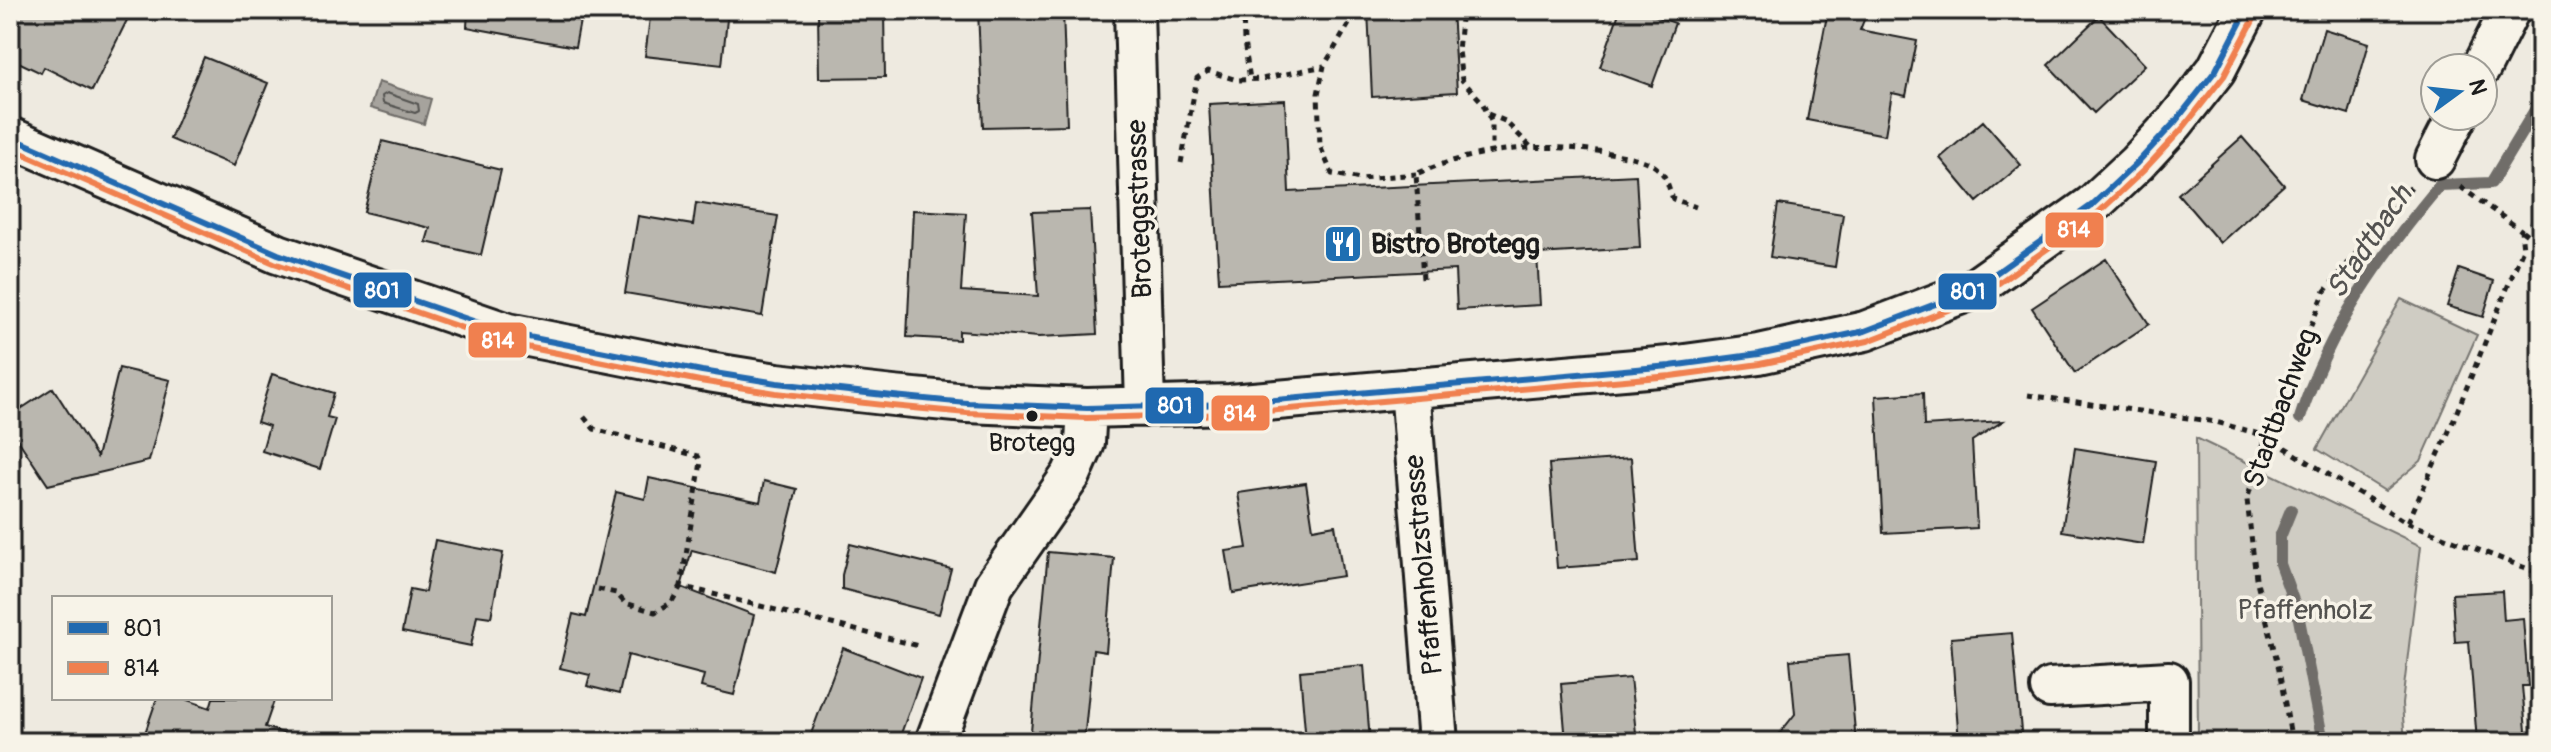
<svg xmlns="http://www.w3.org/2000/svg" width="2551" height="752" viewBox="0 0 2551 752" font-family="Pangolin,sans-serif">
	<rect width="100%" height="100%" fill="#eeeae0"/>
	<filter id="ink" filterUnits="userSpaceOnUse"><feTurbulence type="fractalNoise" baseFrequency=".0125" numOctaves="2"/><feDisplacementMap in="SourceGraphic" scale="16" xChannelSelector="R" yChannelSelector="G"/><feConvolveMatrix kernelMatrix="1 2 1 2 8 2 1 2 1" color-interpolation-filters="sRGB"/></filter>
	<g filter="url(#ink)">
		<path fill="#cfccc3" stroke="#767470" stroke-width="2" d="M2401,299L2477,335L2421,461L2385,491L2317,449Z
			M2196,438L2421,546L2402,704L2405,742H2198Z"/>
		<path fill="#a6a39d" stroke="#6f6d69" stroke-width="2" d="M378,82L431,99L424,124L370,108Z"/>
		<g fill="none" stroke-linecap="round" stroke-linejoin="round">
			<path stroke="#535250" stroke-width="2" d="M387,93L418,104L419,111L415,113L383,103L382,96Z"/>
			<path stroke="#6f6d69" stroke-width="12" d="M2300,418C2329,328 2380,257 2440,185L2491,183L2541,100
				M2291,510L2280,537V564L2298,614L2323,742"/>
		</g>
		<path fill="#bab7af" stroke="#1c1c1c" stroke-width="2" d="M10,10H132L92,91L44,67L41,73L10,58Z
			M468,10H582L575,47L467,27Z
			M651,10H728L722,65L645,56Z
			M818,10H884L885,77L819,78Z
			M978,10H1063L1067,125L983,127Z
			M1368,10H1452L1457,92L1372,97Z
			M1620,10H1639L1675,23L1652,86L1600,67Z
			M1828,10H1868L1860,30L1917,41L1906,96L1892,93L1885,135L1807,120Z
			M2099,16L2145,65L2094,113L2048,65Z
			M2324,29L2369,43L2349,114L2303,100Z
			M204,57L268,83L234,166L170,139Z
			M1285,100L1289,192L1636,175L1640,248L1537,254L1540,305L1457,310L1455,270L1219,282L1209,104Z
			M1983,121L2021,165L1977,202L1940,158Z
			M2242,137L2284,185L2220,243L2178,194Z
			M382,141L501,170L481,255L426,242L430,228L364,212Z
			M696,203L778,216L762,316L625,293L638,216L693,225Z
			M1778,204L1843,214L1835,267L1770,257Z
			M913,210L966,213L961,291L1038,296L1032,212L1090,210L1097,334L1039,337L959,331V340L907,337Z
			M2106,259L2149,324L2075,373L2032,308Z
			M2459,269L2494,281L2483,317L2447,306Z
			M119,368L170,380L149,461L48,485L10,428V416L53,388L97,457Z
			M272,374L334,393L327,417L335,419L320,469L262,451L269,426L257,422Z
			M1923,393L1924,426L2003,421L1972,441L1977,528L1883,533L1876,396Z
			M2075,448L2156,461L2143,544L2062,531Z
			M1631,458L1639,562L1557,568L1549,464Z
			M649,478L760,502L764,481L797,489L776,572L692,550L681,587L754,615L734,695L701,687L704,675L628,655L619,694L587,686L590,675L560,668L573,614L586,617L616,492L645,499Z
			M1306,483L1313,529L1335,525L1343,576L1233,593L1226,551L1247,548L1238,493Z
			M435,540L503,553L491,617L477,615L471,646L402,632L410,589L425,592Z
			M850,544L951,569L939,614L842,589V575Z
			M1048,552L1114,558L1106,652L1093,650L1084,742H1030Z
			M2502,591L2504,620L2523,618L2528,686H2522L2527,742H2477L2469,641L2455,642L2452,594Z
			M2012,633L2022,742H1959L1951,638Z
			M843,648L921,678L898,742H808Z
			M1848,655L1856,742H1773L1795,714L1790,660Z
			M1364,665L1370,742H1306L1300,671Z
			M1630,678L1637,742H1566L1561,684Z
			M157,698H182L210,708L213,698H275L265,727L294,737L293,742H142Z"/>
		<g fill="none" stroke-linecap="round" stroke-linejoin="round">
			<defs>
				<path id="minor" d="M1134,10L1145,407
					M2481,68L2510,10
					M10,137L278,254L508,333L702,371L777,383L893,396L967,403L1087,408L1230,404L1670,366L1759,354L1865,331L1972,290L2092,205L2137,163L2175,122L2216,70L2247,10
					M2435,159L2457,116
					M1410,388L1438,742
					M2050,688L2169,681V742
					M935,742L994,585L1071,475L1085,443L1087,408"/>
			</defs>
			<use href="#minor" stroke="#1c1c1c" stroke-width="44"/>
			<path stroke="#1c1c1c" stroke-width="5" stroke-dasharray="6 6" stroke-linecap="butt" d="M1243,10L1244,42L1250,79
				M1472,10L1461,19L1458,51L1462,80L1482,102L1492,123V152
				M1349,24L1324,66L1318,94L1320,146L1332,174L1361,179L1416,174
				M1488,114L1505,121L1530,146
				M1181,163L1197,78L1208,71L1237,80L1262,79L1324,66
				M2523,235L2541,212
				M1423,279L1416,174C1480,147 1547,141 1615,154C1632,157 1654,160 1664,176C1668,182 1670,192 1673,199L1696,207
				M2028,395L2216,422L2266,436L2406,522L2541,574
				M584,417L594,429L698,456L701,462L681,586L919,646
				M2408,522L2449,431L2523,249L2521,230L2459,186
				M598,589L616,593L625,603L655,612L671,603L681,586
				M2292,742L2278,665L2256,578L2247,500L2266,436L2325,291L2411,187"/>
			<use href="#minor" stroke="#f7f3e8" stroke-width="38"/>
			<defs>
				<path id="bus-1" d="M10,137L278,254L508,333L702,371L777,383L893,396L967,403L1087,408L1230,404L1670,366L1759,354L1865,331L1972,290L2092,205L2137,163L2175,122L2216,70L2247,10"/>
				<path id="bus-2" d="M10,148L274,263L506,343L700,381L776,393L892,406L967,413L1087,418L1231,414L1671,376L1760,364L1868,341L1976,299L2098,213L2144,170L2183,128L2224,76L2256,15"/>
			</defs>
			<use href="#bus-1" stroke="#f7f3e8" stroke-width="12"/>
			<use href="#bus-2" stroke="#f7f3e8" stroke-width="12"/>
			<use href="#bus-1" stroke="#2069b0" stroke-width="6"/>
			<use href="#bus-2" stroke="#f0804f" stroke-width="6"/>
		</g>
	</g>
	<defs>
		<symbol id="restaurant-square" viewBox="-11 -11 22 22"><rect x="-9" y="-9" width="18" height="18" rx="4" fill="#1f6fb2" stroke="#f7f3e8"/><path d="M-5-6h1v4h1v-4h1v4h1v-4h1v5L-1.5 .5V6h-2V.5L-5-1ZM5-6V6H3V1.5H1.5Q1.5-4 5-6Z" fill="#fff"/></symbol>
	</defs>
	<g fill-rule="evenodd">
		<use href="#restaurant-square" x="1321" y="222" width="44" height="44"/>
	</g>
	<circle fill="#1c1c1c" stroke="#f7f3e8" stroke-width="3" cx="1032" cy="416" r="7"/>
	<g text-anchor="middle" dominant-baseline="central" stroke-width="7" stroke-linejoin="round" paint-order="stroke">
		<g font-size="26" fill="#1c1c1c" stroke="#f7f3e8">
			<text x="1032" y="443">Brotegg</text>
		</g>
		<g font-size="28" fill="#1c1c1c" stroke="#f7f3e8">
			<text transform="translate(1140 209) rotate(-92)">Broteggstrasse</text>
			<text transform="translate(2281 408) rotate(-70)">Stadtbachweg</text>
			<text transform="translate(1424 565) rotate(-95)">Pfaffenholzstrasse</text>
		</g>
		<g font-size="28" font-weight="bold" fill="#1c1c1c" stroke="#f7f3e8" text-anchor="start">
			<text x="1371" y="244">Bistro Brotegg</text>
		</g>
		<g font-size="28" fill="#52514e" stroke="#f7f3e8">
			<text x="2305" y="610">Pfaffenholz</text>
		</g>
		<g font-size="30" font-style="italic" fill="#535250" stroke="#f7f3e8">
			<text transform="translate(2369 242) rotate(-56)">Stadtbach</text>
		</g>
	</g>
	<g stroke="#f7f3e8" stroke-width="3">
		<rect x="2044" y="211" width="61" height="38" rx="8" fill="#f0804f"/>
		<rect x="352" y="271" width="61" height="38" rx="8" fill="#2069b0"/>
		<rect x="1937" y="272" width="61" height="39" rx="8" fill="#2069b0"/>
		<rect x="467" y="321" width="61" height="38" rx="8" fill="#f0804f"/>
		<rect x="1144" y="386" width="61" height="39" rx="8" fill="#2069b0"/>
		<rect x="1210" y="394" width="61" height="38" rx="8" fill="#f0804f"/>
	</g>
	<g font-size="22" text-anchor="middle" font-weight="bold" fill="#fff">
		<text x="2074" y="237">814</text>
		<text x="382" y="298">801</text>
		<text x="1968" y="299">801</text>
		<text x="498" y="348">814</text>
		<text x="1175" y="413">801</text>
		<text x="1240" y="421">814</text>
	</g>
	<rect width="2551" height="752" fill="none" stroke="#f7f3e8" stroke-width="40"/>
	<rect x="20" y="20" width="2511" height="712" fill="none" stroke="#1c1c1c" stroke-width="3" filter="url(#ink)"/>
	<rect x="52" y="596" width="280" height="104" fill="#f7f3e8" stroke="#9f9d96" stroke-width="2"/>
	<rect x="68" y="622" width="40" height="12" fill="#2069b0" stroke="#9f9d96" stroke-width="2"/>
	<text x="124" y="636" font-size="24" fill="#1c1c1c">801</text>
	<rect x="68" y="662" width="40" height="12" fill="#f0804f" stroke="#9f9d96" stroke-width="2"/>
	<text x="124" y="676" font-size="24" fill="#1c1c1c">814</text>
	<g transform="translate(2459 92) rotate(75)"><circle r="38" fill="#f7f3e8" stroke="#9f9d96" stroke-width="2"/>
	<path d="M0-6L14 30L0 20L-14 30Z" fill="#1f6fb2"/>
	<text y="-12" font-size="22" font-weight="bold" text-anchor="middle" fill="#1c1c1c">N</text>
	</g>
</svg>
